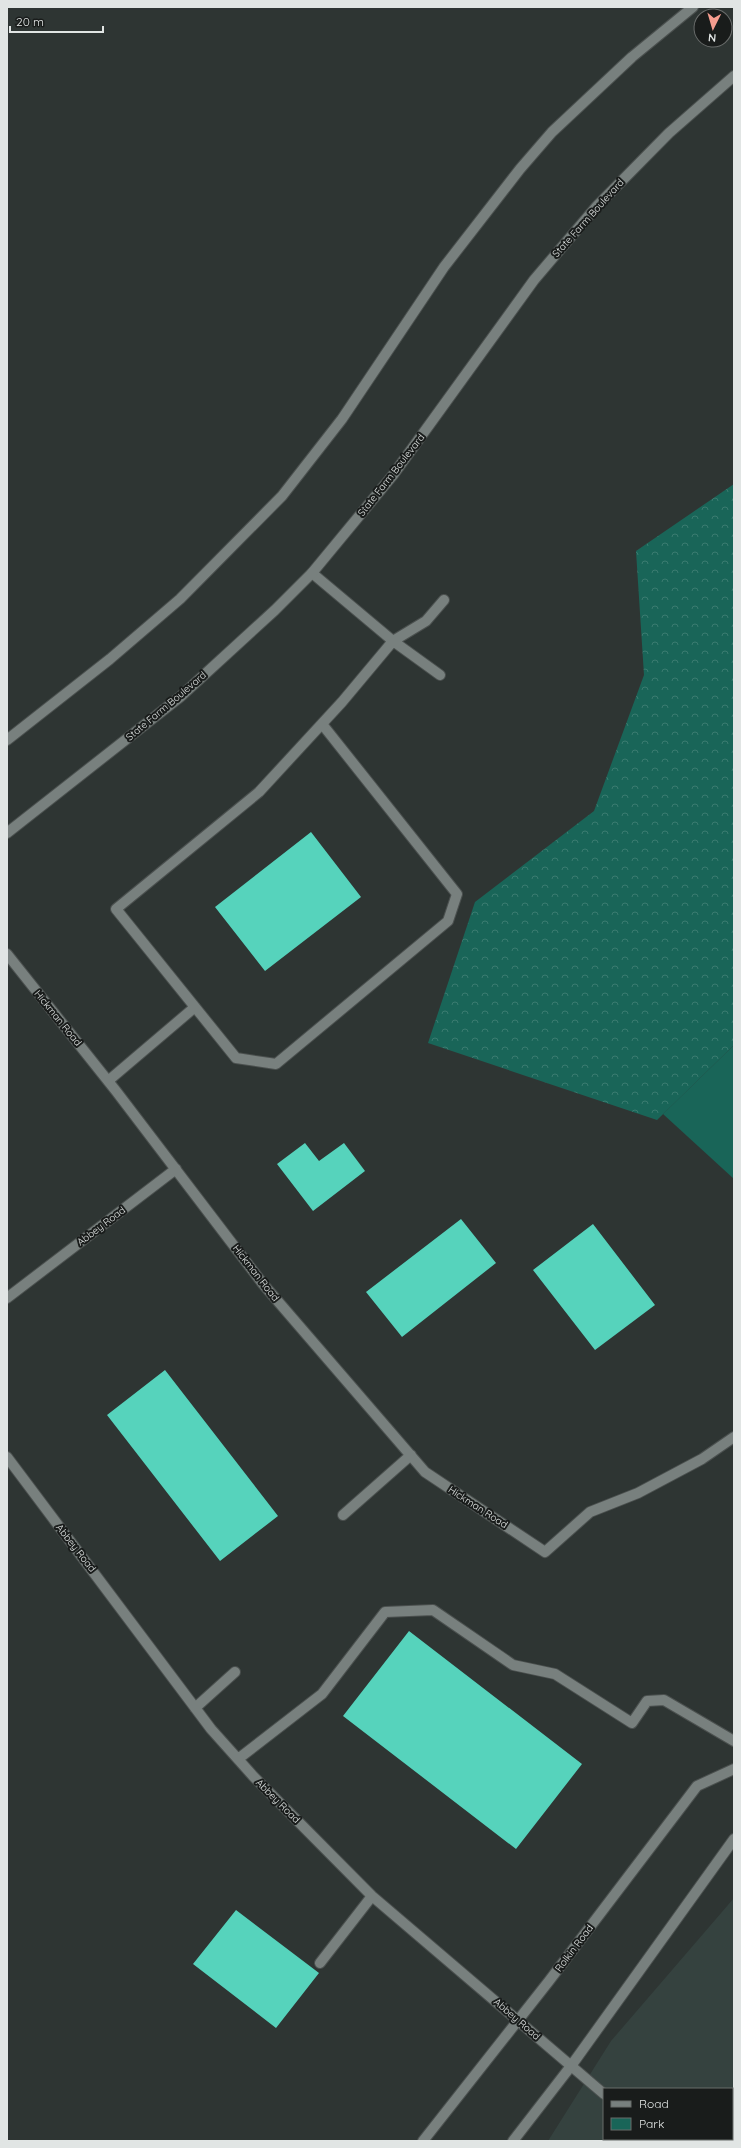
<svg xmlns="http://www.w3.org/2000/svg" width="741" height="2148" viewBox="0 0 741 2148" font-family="Quicksand,sans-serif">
	<defs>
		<pattern id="forest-crowns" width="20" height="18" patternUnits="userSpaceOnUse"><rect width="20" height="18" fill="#196558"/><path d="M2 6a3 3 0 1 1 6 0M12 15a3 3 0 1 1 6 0" fill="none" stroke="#3a7b70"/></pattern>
	</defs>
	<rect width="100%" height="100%" fill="#2e3533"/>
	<path fill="#35423f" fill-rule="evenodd" d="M734,1898V2141H548L611,2041ZM604,2089H732V2139H604Z"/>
	<path fill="#196558" d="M734,1045V1179L663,1114Z"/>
	<path fill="url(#forest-crowns)" d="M734,484V1045L657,1120L428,1043L475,902L594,811L644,675L636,551Z"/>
	<path fill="#56d3bc" d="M311,832L361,897L265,971L215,907Z
		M305,1143L319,1161L344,1143L365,1171L313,1211L277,1164Z
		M461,1219L496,1263L402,1337L366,1292Z
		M593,1224L655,1305L595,1350L533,1270Z
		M165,1370L278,1516L220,1561L107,1415Z
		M409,1631L582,1764L516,1849L343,1716Z
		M236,1910L319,1973L276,2028L193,1964Z"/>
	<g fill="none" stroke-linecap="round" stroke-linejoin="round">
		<defs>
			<path id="service" d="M312,573L393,641L440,675
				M322,724L457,894L448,921L276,1064L236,1058L116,909L259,792L342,702L393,641L426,621L444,600
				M7,954L116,1091L263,1284L425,1472L545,1552L590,1512L638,1493L702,1459L734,1437
				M108,1081L195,1007
				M7,1298L176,1169
				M7,1457L211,1729L253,1776L372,1896L604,2094
				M343,1515L411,1455
				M195,1708L235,1672
				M238,1759L322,1694L385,1612L433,1610L513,1665L555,1674L632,1723L647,1701L664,1700L734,1741
				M320,1963L372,1896
				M658,2139L661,2141"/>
			<path id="minor" d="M423,2141L549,1981L697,1786L734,1769
				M513,2141L571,2066L734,1839"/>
			<path id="tertiary" d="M7,740L110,659L180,599L282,496L342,419L444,267L520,169L552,132L632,57L693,7
				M7,833L180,697L275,610L312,573L393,475L534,280L597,206L669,133L734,76"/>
		</defs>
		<use href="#service" stroke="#4b504f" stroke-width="12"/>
		<use href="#minor" stroke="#4b504f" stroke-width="12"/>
		<use href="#tertiary" stroke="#4b504f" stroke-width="12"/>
		<use href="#service" stroke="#78807e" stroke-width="10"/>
		<use href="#minor" stroke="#78807e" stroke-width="10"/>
		<use href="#tertiary" stroke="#78807e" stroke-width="10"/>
	</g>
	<g text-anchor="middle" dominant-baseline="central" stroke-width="4" stroke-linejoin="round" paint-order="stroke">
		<g font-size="10" fill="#e1e5e4" stroke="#191c1b">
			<text transform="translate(588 218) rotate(-48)">State Farm Boulevard</text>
			<text transform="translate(391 475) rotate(-52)">State Farm Boulevard</text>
			<text transform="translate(166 706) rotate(-40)">State Farm Boulevard</text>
			<text transform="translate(58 1018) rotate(51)">Hickman Road</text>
			<text transform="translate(101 1226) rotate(-37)">Abbey Road</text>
			<text transform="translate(256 1273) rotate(52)">Hickman Road</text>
			<text transform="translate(478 1507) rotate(33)">Hickman Road</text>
			<text transform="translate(76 1548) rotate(52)">Abbey Road</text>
			<text transform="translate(278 1801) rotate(45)">Abbey Road</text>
			<text transform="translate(574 1948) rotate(-53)">Rolkin Road</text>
			<text transform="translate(517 2019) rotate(41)">Abbey Road</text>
		</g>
	</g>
	<rect width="741" height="2148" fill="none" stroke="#e1e5e4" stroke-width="16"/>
	<rect x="603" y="2088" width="130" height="52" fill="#191c1b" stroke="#696c6b"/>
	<rect x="611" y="2101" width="20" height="6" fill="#78807e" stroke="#696c6b"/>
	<text x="639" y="2108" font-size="12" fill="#e1e5e4">Road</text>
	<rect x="611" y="2118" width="20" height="12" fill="#196558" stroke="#696c6b"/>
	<text x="639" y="2128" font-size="12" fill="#e1e5e4">Park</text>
	<g transform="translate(713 28) rotate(185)"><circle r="19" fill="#191c1b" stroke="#696c6b"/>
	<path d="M0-3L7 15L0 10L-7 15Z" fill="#f59d8f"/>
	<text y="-6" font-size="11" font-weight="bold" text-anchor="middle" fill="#e1e5e4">N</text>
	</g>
	<path d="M10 26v6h93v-6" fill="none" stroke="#e1e5e4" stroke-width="2"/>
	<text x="16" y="26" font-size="12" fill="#e1e5e4" stroke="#191c1b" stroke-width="3" paint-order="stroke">20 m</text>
</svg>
